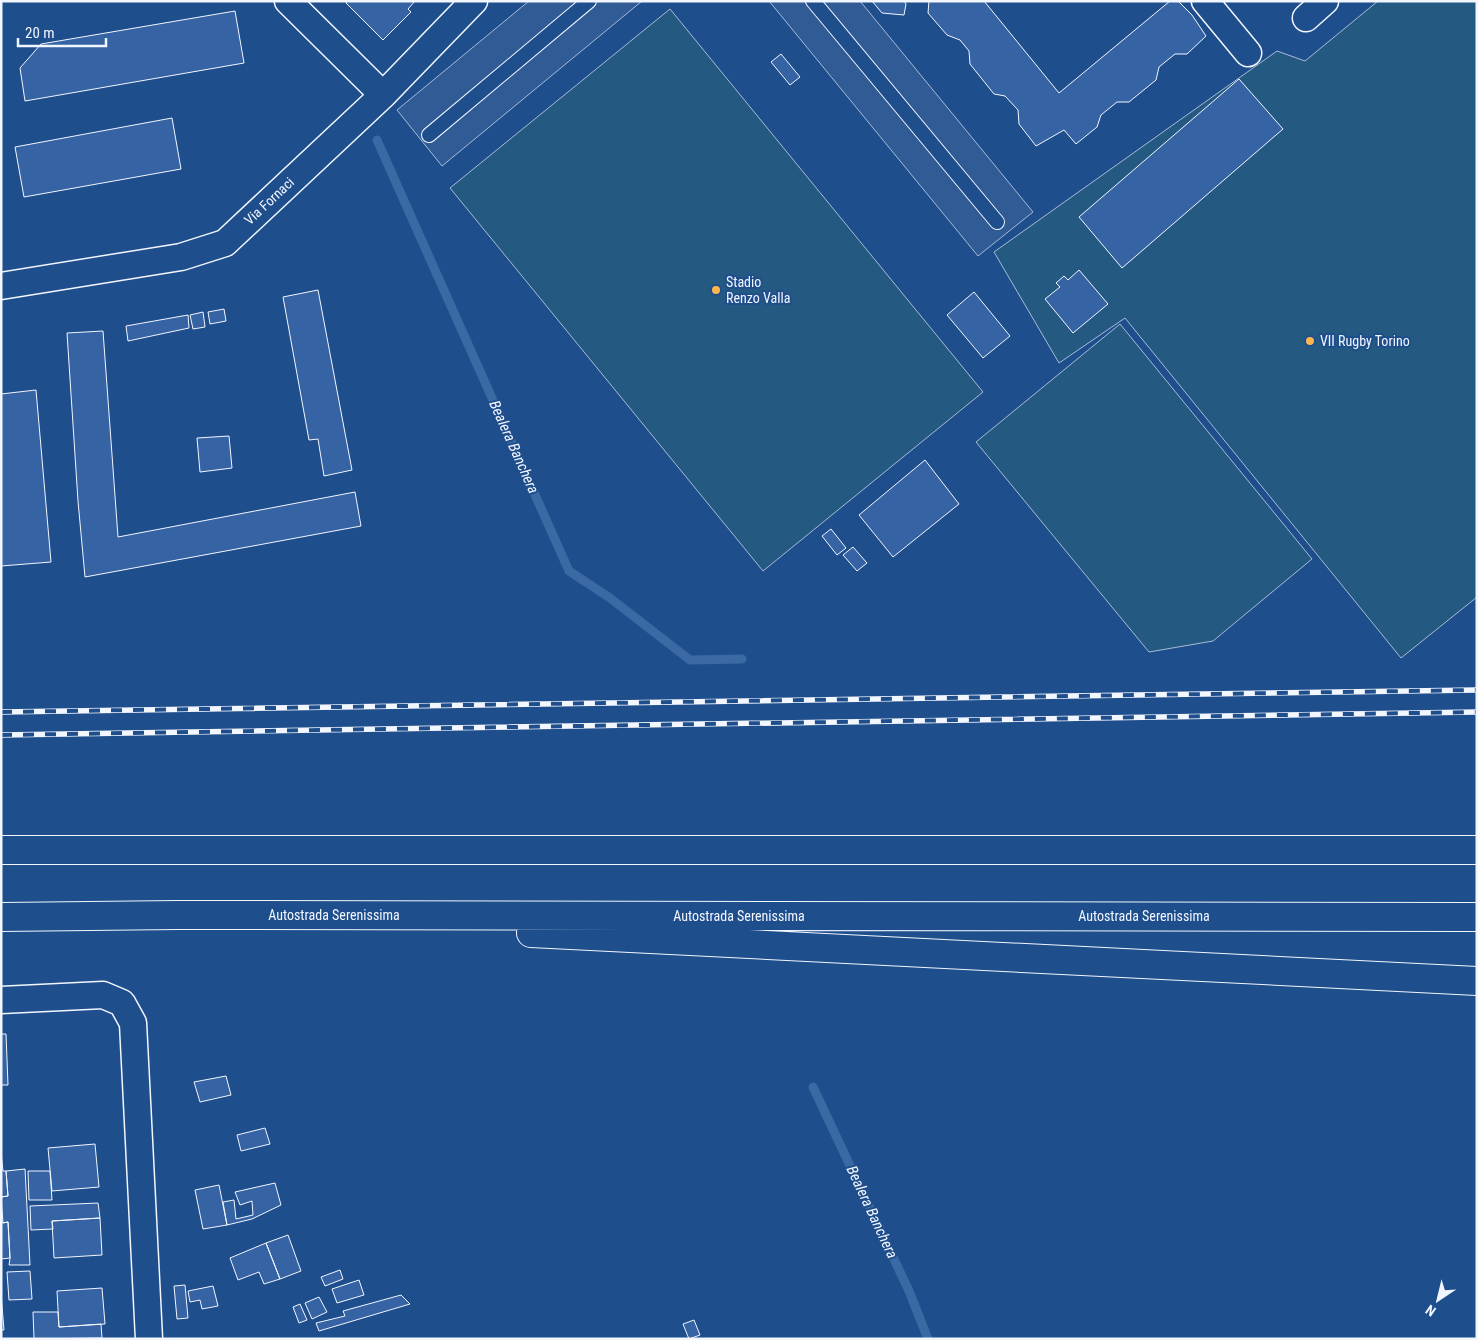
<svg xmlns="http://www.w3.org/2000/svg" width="1478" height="1340" viewBox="0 0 1478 1340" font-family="'Roboto Condensed',sans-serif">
	<rect width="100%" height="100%" fill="#1f4e8c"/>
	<path fill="#245a82" stroke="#a8bbd7" d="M1378,1H1477V597L1401,658L1125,318L1059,363L994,252L1277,51L1305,61Z
		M670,9L983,392L763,571L450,188Z
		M1120,324L1312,559L1213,641L1149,652L976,442Z"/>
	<path fill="#305b95" stroke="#a8bbd7" d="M529,1H642L442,166L397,110Z
		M769,1H860L1033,212L978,256Z"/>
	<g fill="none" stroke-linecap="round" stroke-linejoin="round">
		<path stroke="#3b69a3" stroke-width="9" d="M377,140L569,571L610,598L690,660L742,659
			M813,1087L909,1291L928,1339"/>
	</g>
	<path fill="#3563a3" stroke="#f2f6ff" d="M347,1H415L408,9L411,12L383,40L346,3Z
		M872,1H904L906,4L904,15L882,13Z
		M929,1H984L1059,93L1170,1H1178L1192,15L1206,36L1187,54H1175L1159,67L1156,80L1129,102H1117L1101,115L1097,127L1076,144L1064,130L1036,146L1019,124L1018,110L1005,96L994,94L970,64L969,51L960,40L947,35L928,13Z
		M235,11L244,63L25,101L20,68L41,44Z
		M781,54L800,77L790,85L771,62Z
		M1239,79L1283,129L1122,268L1079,217Z
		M172,118L181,169L24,197L15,147Z
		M1079,270L1108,304L1073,333L1045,299L1060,287L1056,283L1064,276L1068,280Z
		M318,290L352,470L324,476L318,439L309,440L283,297Z
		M974,292L1010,336L983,358L947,315Z
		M224,309L226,321L210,324L208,312Z
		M203,312L205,327L193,329L190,315Z
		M188,315L189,328L128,341L126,326Z
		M103,331L118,537L355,492L361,526L85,577L78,501L67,333Z
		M36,390L51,562L1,566V394Z
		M229,436L232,468L200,472L197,438Z
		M925,460L959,504L893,557L859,515Z
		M831,529L846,548L837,555L822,536Z
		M853,547L867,563L857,571L843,555Z
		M1,1034H6L8,1085H1Z
		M226,1076L231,1095L200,1102L194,1082Z
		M265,1128L270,1144L241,1151L237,1135Z
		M95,1144L99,1187L52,1191L48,1148Z
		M1,1153L3,1171H6L8,1196L1,1197Z
		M25,1169L30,1265H9L10,1258L8,1222L3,1223L1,1197L8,1196L6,1171Z
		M28,1171H50L52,1200H29Z
		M275,1183L281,1205L252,1219L227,1225L223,1202L234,1200L236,1219L253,1215L252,1201L240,1205L235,1192Z
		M219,1185L227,1225L203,1229L195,1190Z
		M98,1203L100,1218L52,1221L53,1229L31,1230L30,1206Z
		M100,1218L102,1255L54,1258L52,1221Z
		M8,1222L10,1258L1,1259V1223Z
		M288,1235L301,1271L280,1279L266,1243Z
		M266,1243L280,1279L264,1284L259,1272L238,1280L230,1258Z
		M340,1270L343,1279L325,1286L321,1277Z
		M30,1271L32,1299L9,1300L7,1272Z
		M359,1280L364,1295L337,1303L332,1289Z
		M185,1285L188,1318L177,1319L174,1286Z
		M213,1286L218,1306L202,1309L200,1300L190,1302L188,1291Z
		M102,1288L105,1324L59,1327L57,1291Z
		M1,1294L4,1330H1Z
		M401,1295L410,1304L319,1331L316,1323L345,1316L343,1311Z
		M319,1297L327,1312L312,1319L305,1303Z
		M300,1304L307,1320L299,1323L293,1307Z
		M33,1312H58L59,1327L101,1324L102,1338L34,1339Z
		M694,1320L700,1335L689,1339L683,1324Z"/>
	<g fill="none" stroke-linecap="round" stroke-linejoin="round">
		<defs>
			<path id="service" d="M813,1L997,222
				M429,135L589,1"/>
			<path id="minor" d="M288,1L383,95
				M1205,1L1248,53
				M1306,18L1325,1
				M1,286L181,257L225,243L383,95L474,1
				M1,1000L103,995L122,1003L133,1023L149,1339"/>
			<path id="motorway" d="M1,850H1477
				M1,917L177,915L1477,917
				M531,933L1477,981"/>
		</defs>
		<use href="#service" stroke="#f2f6ff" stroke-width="16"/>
		<use href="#minor" stroke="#f2f6ff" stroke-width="29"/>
		<use href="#motorway" stroke="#f2f6ff" stroke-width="30"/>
		<use href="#service" stroke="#1f4e8c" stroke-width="14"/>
		<use href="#minor" stroke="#1f4e8c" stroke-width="26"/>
		<use href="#motorway" stroke="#1f4e8c" stroke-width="28"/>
		<defs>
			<path id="rail" d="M1,712L1477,690
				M1,735L1477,712"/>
		</defs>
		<use href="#rail" stroke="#f2f6ff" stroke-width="5.5"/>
		<use href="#rail" stroke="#1f4e8c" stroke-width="4" stroke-dasharray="11" stroke-linecap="butt"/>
	</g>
	<g fill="#ffb74d" stroke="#1f4e8c" stroke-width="2">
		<circle cx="716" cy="290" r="5"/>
		<circle cx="1310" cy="341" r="5"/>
	</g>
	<g text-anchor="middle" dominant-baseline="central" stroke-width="4" stroke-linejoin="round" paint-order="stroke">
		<g font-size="14" fill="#f2f6ff" stroke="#1f4e8c">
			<text transform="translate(269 201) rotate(-43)">Via Fornaci</text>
			<text x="334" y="915">Autostrada Serenissima</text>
			<text x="739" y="916">Autostrada Serenissima</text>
			<text x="1144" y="916">Autostrada Serenissima</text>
		</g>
		<g font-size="14" fill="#f2f6ff" stroke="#1f4e8c" text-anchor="start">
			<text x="726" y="282">Stadio<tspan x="726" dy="16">Renzo Valla</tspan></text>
			<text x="1320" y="341">VII Rugby Torino</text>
		</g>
		<g font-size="15" font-style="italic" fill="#f2f6ff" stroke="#1f4e8c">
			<text transform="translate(514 447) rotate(66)">Bealera Banchera</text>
			<text transform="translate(872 1212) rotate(65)">Bealera Banchera</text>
		</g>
	</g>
	<rect width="1478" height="1340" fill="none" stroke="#f2f6ff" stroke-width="5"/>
	<g transform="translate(1438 1300) rotate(215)" stroke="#1f4e8c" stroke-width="4" paint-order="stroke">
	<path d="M0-4L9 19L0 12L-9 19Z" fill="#f2f6ff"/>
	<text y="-8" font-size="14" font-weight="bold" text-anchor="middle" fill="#f2f6ff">N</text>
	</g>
	<path d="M18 38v8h88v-8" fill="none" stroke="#f2f6ff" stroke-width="2.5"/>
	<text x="25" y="38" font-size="15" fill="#f2f6ff" stroke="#1f4e8c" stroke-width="4" paint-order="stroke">20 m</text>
</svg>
